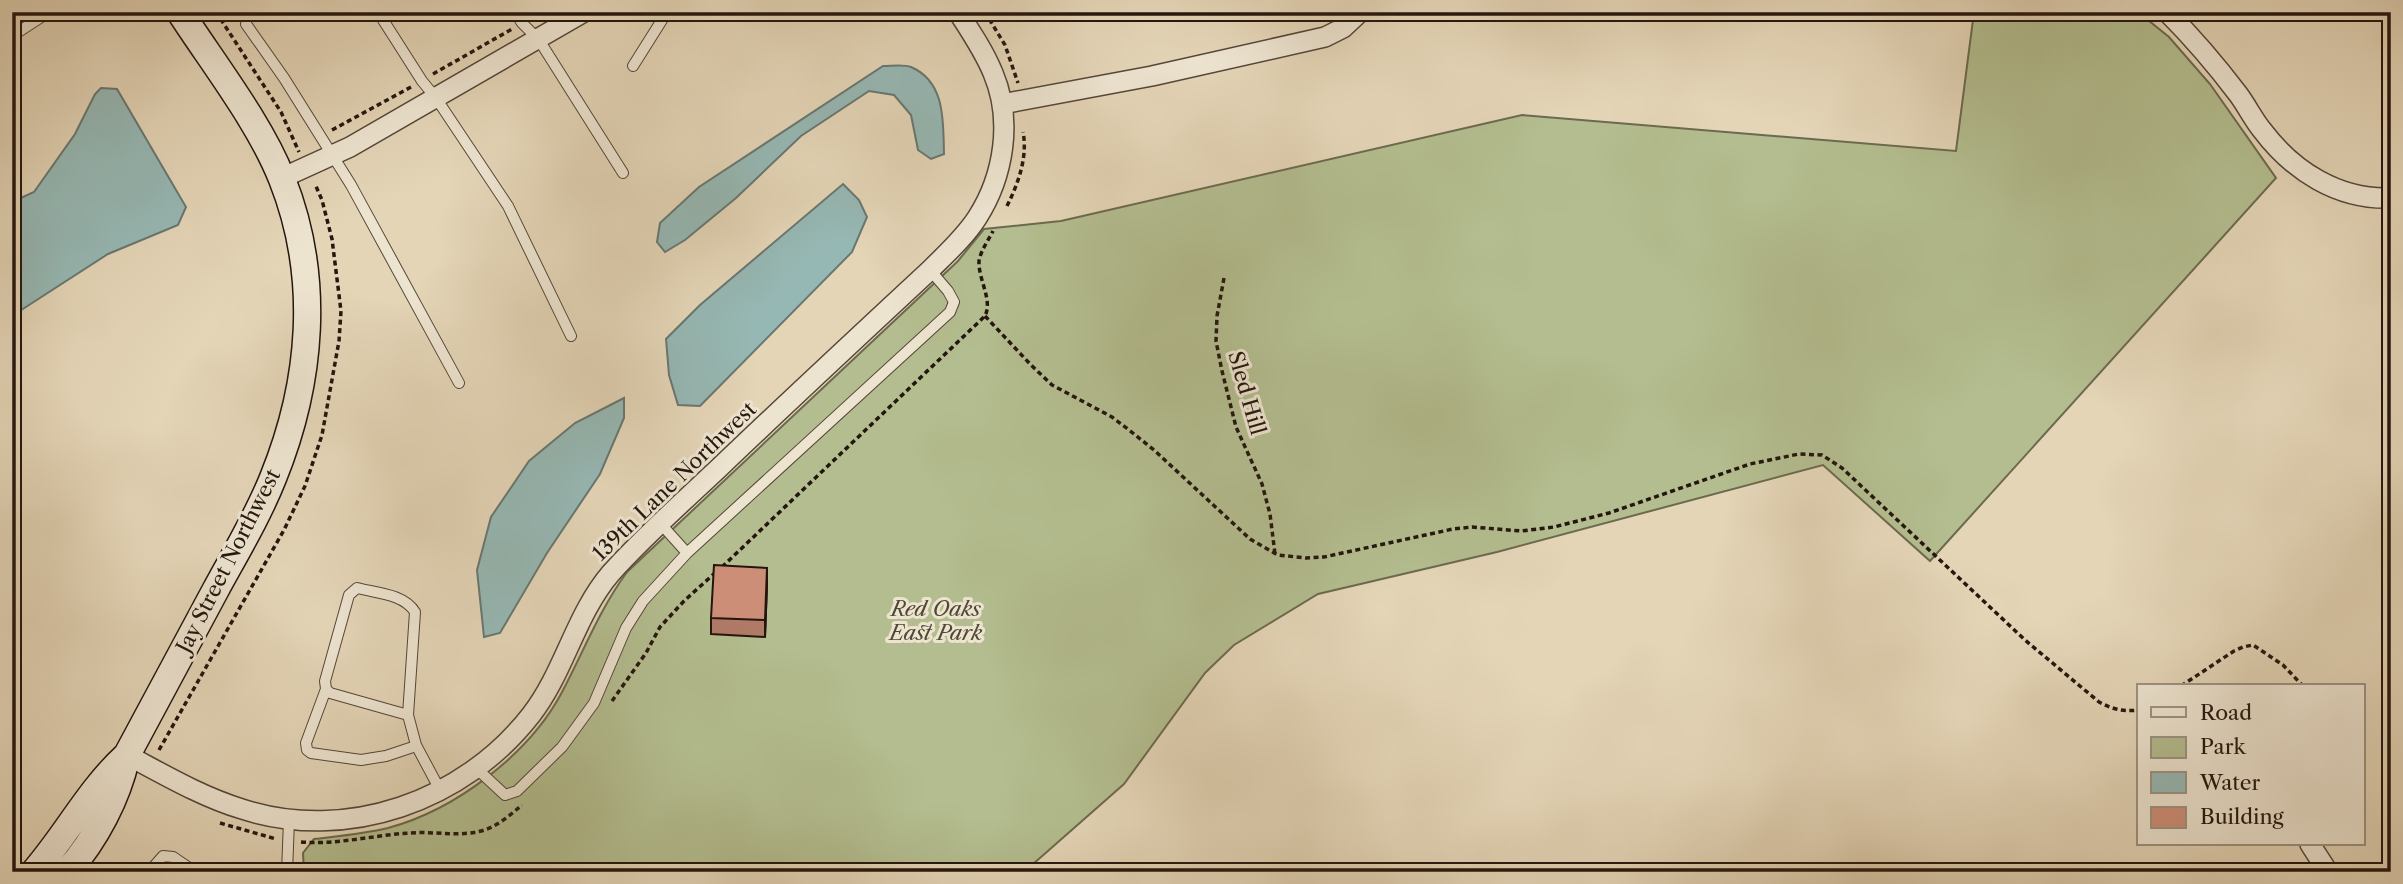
<svg xmlns="http://www.w3.org/2000/svg" width="2403" height="884" viewBox="0 0 2403 884" font-family="'Libre Caslon Text',serif">
	<rect width="100%" height="100%" fill="#e4d5b7"/>
	<filter id="stains"><feTurbulence type="fractalNoise" baseFrequency=".00286" numOctaves="4"/><feColorMatrix values="0 0 0 0 .2 0 0 0 0 .09 0 0 0 0 .02 0 0 0 .5 -.17"/></filter>
	<radialGradient id="worn" r=".72"><stop offset=".6" stop-color="#630" stop-opacity="0"/><stop offset="1" stop-color="#630" stop-opacity=".3"/></radialGradient>
	<path fill="#b3bd8f" stroke="#6c6a4e" stroke-width="2" d="M1974,12H2138L2169,37L2210,84L2276,178L1930,561L1823,465L1497,552L1318,594L1234,645L1205,673L1124,784L1024,872H304L303,853L314,839C339,836 363,834 388,828C455,810 528,755 561,694C584,651 598,612 627,572L958,261L984,229L1061,221L1522,115L1956,151Z"/>
	<path fill="#96b8b4" stroke="#687772" stroke-width="2" d="M883,66C891,66 904,64 911,67C946,82 943,122 944,154L931,159L918,150L911,115L894,95L869,91L801,136L736,198L685,240L665,252L657,242L660,223L699,187Z
		M101,88L117,89L186,207L178,225L108,254L12,316V202L34,192L75,134L95,94Z
		M843,184L859,200L867,217L852,252L700,406L678,405L669,375L666,339L700,305Z
		M624,398V418L600,474L547,553L500,633L484,637L477,570L491,517L529,461L575,423Z"/>
	<g fill="none" stroke-linecap="round" stroke-linejoin="round">
		<defs>
			<path id="lane" d="M378,12L422,81L436,98L508,206L571,336
				M515,12L522,23L539,40L623,173
				M246,24L284,78L351,185L459,383
				M12,36L49,12
				M633,66L667,12
				M660,523L687,553
				M326,689L306,743L307,750L311,753L361,760L386,756L416,746
				M408,715L330,693L326,689L325,681L349,595L357,588C377,593 404,594 415,612L408,715L416,745L440,790
				M476,768L505,795L517,791L562,747L594,703L626,628L643,601L687,553L950,312L954,302L948,291L930,270
				M149,872L163,856L173,857L195,872
				M287,872L289,820"/>
			<path id="street" d="M2167,12C2193,38 2216,65 2238,94C2247,106 2253,119 2262,130C2293,171 2338,200 2391,198
				M1002,104L1152,76L1325,37L1343,28L1360,12
				M282,178L350,147L584,12
				M127,755C163,774 202,797 242,809C347,843 464,801 531,715C565,671 575,615 611,573C645,535 684,501 721,466C790,400 860,335 930,270C946,254 964,238 977,218C1004,176 1013,120 993,73C984,51 971,32 958,12
				M2310,844L2328,872"/>
			<path id="secondary" d="M34,872C67,834 89,790 126,756
				M67,872C96,839 118,797 127,755C156,700 186,646 215,591C235,554 257,518 273,478C312,382 321,277 282,179C260,123 213,63 180,12"/>
		</defs>
		<use href="#lane" stroke="#544638" stroke-width="12"/>
		<use href="#street" stroke="#544638" stroke-width="22"/>
		<use href="#secondary" stroke="#24160e" stroke-width="29"/>
		<path stroke="#24160e" stroke-width="3.5" stroke-dasharray="5 3.5" stroke-linecap="butt" d="M216,12L281,112L299,152
			M985,12L1005,45L1018,83
			M433,74L512,29
			M332,130L411,87
			M1007,206C1018,184 1028,157 1023,132
			M1224,278L1217,316L1216,341L1222,371L1236,427L1262,484L1270,514L1275,554
			M985,316L1031,365L1052,385L1112,417L1129,430L1154,450L1250,539L1278,555L1306,558L1324,557L1453,529L1472,527L1521,531L1554,527L1609,513L1750,464L1799,454L1822,455L1842,468L2025,640L2099,702C2112,709 2123,712 2139,710
			M722,567L985,316C993,300 978,279 979,261C981,250 988,241 993,231
			M2181,686L2234,651L2243,647L2253,645L2283,665L2303,686
			M612,701L646,653L660,627L684,601L716,572
			M159,750L284,530L305,486L322,435L339,341L341,311L332,239L322,200L315,184
			M220,823L276,839
			M301,842C338,845 374,835 410,833C434,831 458,837 481,831C497,827 510,815 522,805"/>
		<use href="#lane" stroke="#ede4d0" stroke-width="10"/>
		<use href="#street" stroke="#ede4d0" stroke-width="19"/>
		<use href="#secondary" stroke="#ede4d0" stroke-width="26"/>
	</g>
	<path fill="#b07a67" stroke="#24160e" stroke-width="2" d="M767,584L765,637L711,634V618Z"/>
	<path fill="#906354" stroke="#24160e" stroke-width="2" d="M767,568V584L765,637V620Z"/>
	<path fill="#cd8e78" stroke="#24160e" stroke-width="2" d="M714,565L767,568L765,620L711,618Z"/>
	<g text-anchor="middle" dominant-baseline="central" stroke-width="6" stroke-linejoin="round" paint-order="stroke">
		<g font-size="21" fill="#24160e" stroke="#ede4d0">
			<text transform="translate(1247 393) rotate(74)">Sled Hill</text>
			<text transform="translate(674 481) rotate(-44)">139th Lane Northwest</text>
			<text transform="translate(228 561) rotate(-63)">Jay Street Northwest</text>
		</g>
		<g font-size="21" font-style="italic" fill="#4f4835" stroke="#ede4d0">
			<text x="936" y="608">Red Oaks<tspan x="936" dy="24">East Park</tspan></text>
		</g>
	</g>
	<rect width="2403" height="884" fill="none" stroke="#e4d5b7" stroke-width="42"/>
	<rect x="14" y="14" width="2375" height="856" fill="none" stroke="#24160e" stroke-width="3.5"/>
	<rect x="21" y="21" width="2361" height="842" fill="none" stroke="#24160e" stroke-width="2"/>
	<rect x="2137" y="684" width="228" height="161" fill="#ede4d0" stroke="#9d9282" stroke-width="2"/>
	<rect x="2151" y="707" width="35" height="10" fill="#ede4d0" stroke="#9d9282" stroke-width="2"/>
	<text x="2200" y="720" font-size="21" fill="#24160e">Road</text>
	<rect x="2151" y="737" width="35" height="21" fill="#b3bd8f" stroke="#9d9282" stroke-width="2"/>
	<text x="2200" y="754" font-size="21" fill="#24160e">Park</text>
	<rect x="2151" y="772" width="35" height="21" fill="#96b8b4" stroke="#9d9282" stroke-width="2"/>
	<text x="2200" y="790" font-size="21" fill="#24160e">Water</text>
	<rect x="2151" y="807" width="35" height="21" fill="#cd8e78" stroke="#9d9282" stroke-width="2"/>
	<text x="2200" y="824" font-size="21" fill="#24160e">Building</text>
	<rect width="100%" height="100%" filter="url(#stains)"/>
	<rect width="100%" height="100%" fill="url(#worn)"/>
</svg>
